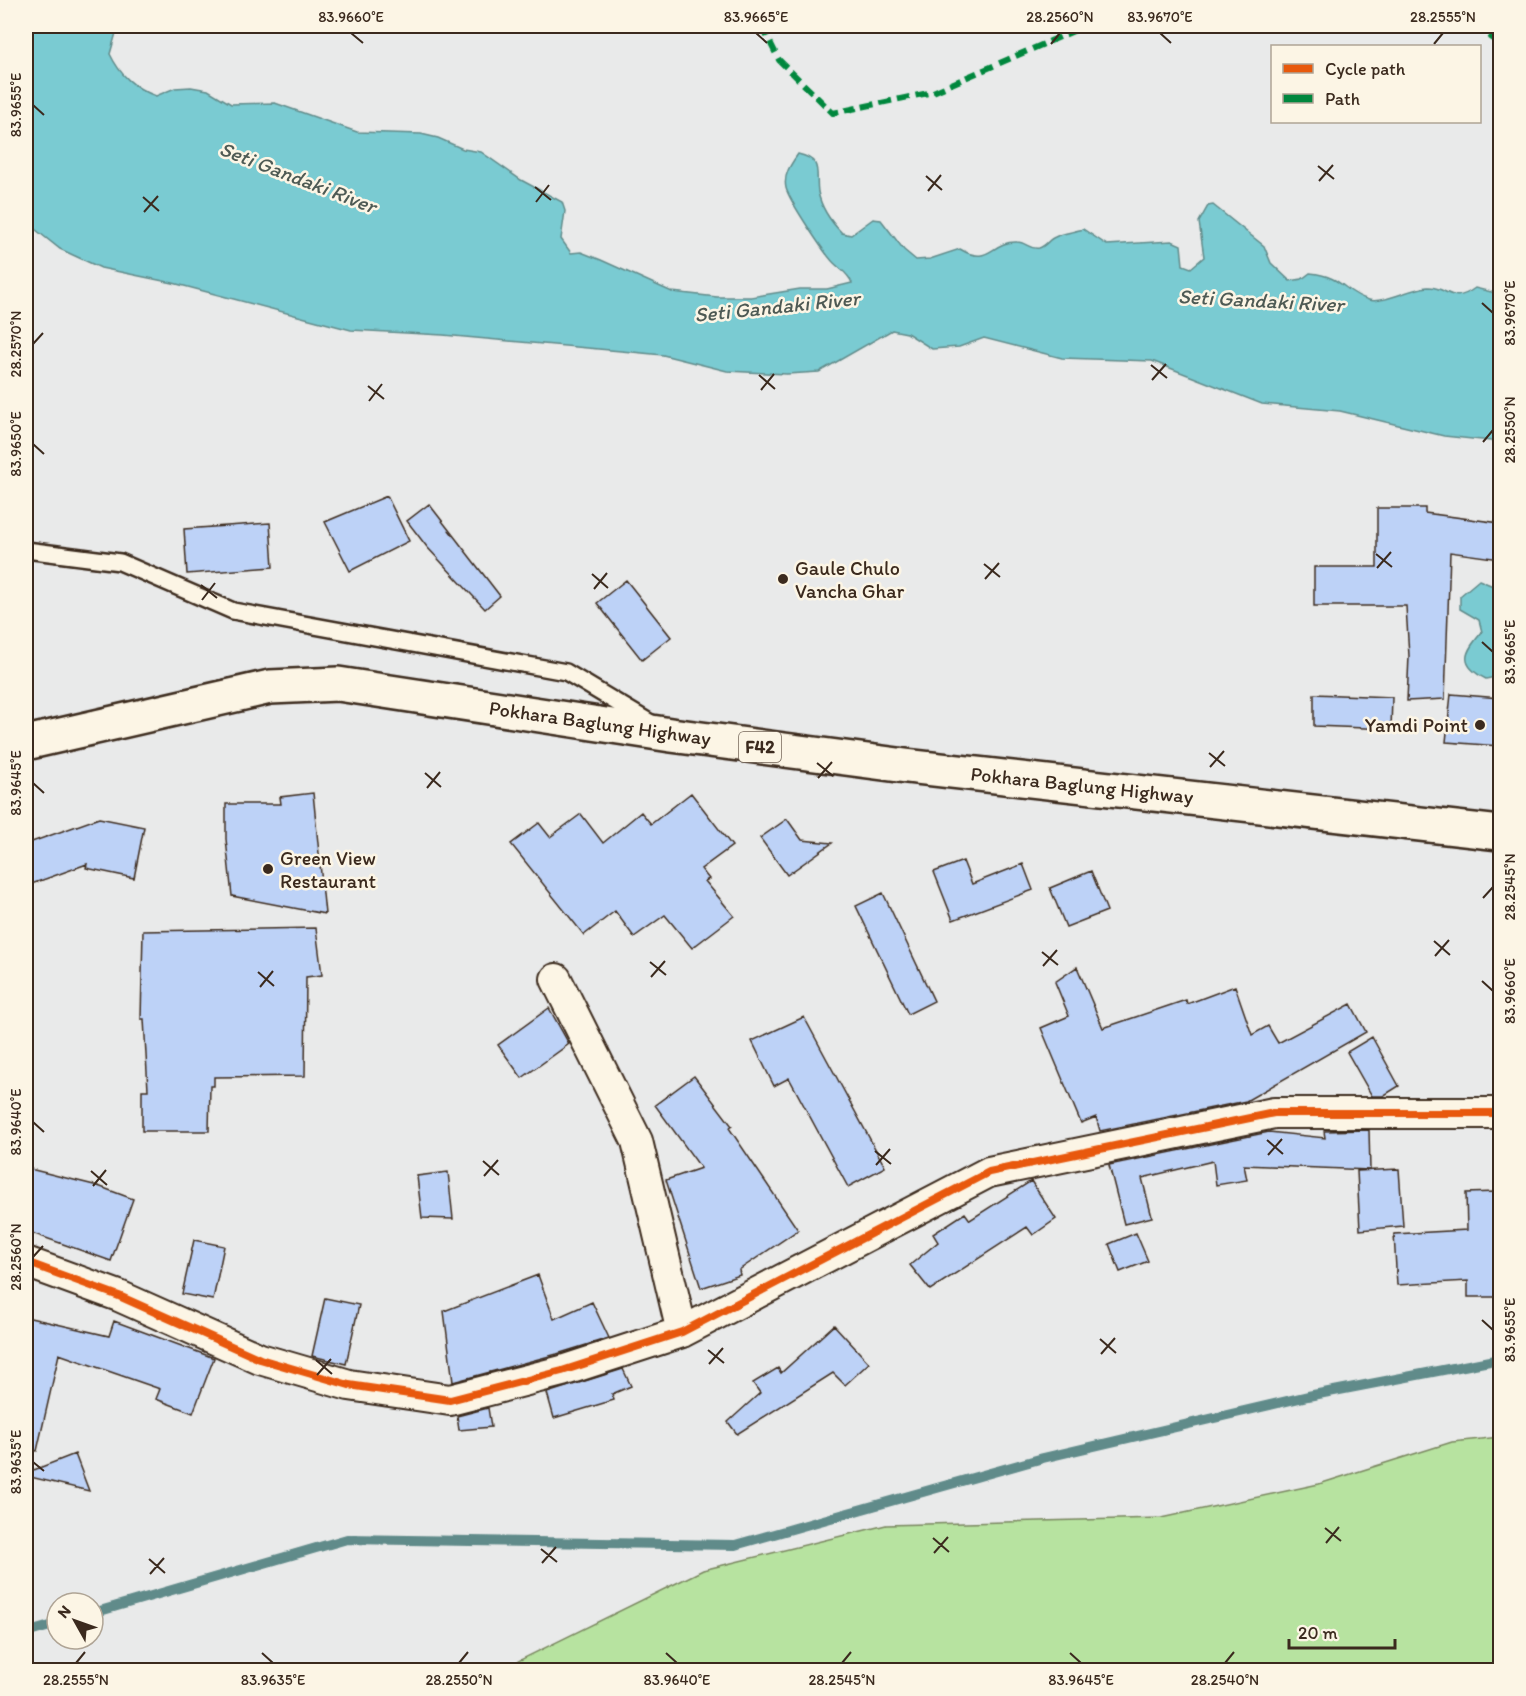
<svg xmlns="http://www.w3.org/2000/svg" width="1526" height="1696" viewBox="0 0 1526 1696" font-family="Itim,sans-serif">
	<rect width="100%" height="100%" fill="#e9eaea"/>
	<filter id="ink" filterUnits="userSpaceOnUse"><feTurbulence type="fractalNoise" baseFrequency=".0167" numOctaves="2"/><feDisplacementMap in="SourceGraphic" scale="12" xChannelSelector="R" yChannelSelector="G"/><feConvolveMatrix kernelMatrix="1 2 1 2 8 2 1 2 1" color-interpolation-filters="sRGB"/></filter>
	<g filter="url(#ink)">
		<path fill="#b7e3a0" stroke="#79865f" stroke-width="1.5" d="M1500,1437V1670H500L703,1570L886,1525L1161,1518L1319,1484L1452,1442Z"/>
		<path fill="#7acbd2" stroke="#618b8a" stroke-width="1.5" d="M26,26H118L110,54C120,75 134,88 156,96L175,88L191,87L208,90L231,104L275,103L357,132L421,134L438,138L463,149L481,152L521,180L562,202L565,211L561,239L571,253L581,252L601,260L672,292L717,297H751L800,289H827L852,283C848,273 841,270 834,263C824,253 789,200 786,188C783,175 791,164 798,154C824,160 815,173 818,192C821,207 831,222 842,233L851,235L873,219L881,220L904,250L916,260L930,259L960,249C990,267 990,241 1017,242C1026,242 1030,250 1039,248C1046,246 1049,239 1055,237C1063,233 1074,232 1083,229L1107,245L1172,241L1181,245L1183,265L1191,268L1204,257L1199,222L1208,206L1213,205L1264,246L1271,263L1290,281L1302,279L1310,273C1343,276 1344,293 1369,300C1383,304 1411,288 1428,287C1449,287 1451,306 1475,288L1500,294V442L1444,436L1340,411L1262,404L1152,361L1062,358L984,338L959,347L932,349L907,333L892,330L819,372L787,374L727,371L663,355L632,352L443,335L351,330L173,283L101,268L60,249L26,222Z
			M1479,580L1500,589V676L1486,679C1457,664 1465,652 1482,632L1479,620L1460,609V596Z"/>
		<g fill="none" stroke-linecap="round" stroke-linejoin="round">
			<path stroke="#618b8a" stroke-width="10" d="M93,1613L347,1539L735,1545L1043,1458L1308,1396L1500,1359
				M26,1633L57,1624"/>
		</g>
		<path fill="#bdd2f7" stroke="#3b2a1e" stroke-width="1.5" d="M387,496L409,541L350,571L325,522Z
			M429,504L500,596L485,609L427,547L407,521Z
			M1377,508H1425V513L1500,523V559L1450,552L1445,699L1407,701L1409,656L1406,606H1314V567H1377Z
			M270,523L273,567L187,574L184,529Z
			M626,580L671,637L642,660L597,603Z
			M1314,694L1392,697L1391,729L1314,726Z
			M1451,694L1500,698V746L1446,742Z
			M313,793L325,914L232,896L226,839V804H281L280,797Z
			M691,793L732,846L701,869L709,879L705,881L734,916L692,948L665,915L634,937L615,911L584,935L511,844L539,823L550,837L581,814L603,843L641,812L651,824Z
			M99,818L144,827L134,878L86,868L87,864L26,886V844Z
			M787,819L802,840L832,843L787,875L760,838Z
			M963,861L972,884L1023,864L1033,890L953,920L934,872Z
			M1091,871L1107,911L1066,927L1050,888Z
			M883,893L934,1001L908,1014L856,906Z
			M316,928L322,975L306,977L305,1076L214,1077V1086H210L209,1131H142V1090H148L144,1019H141L143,931Z
			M1077,967L1103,1028L1186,1000L1187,1004L1235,986L1252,1035L1268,1026L1278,1043L1351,1004L1366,1032L1246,1101L1100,1131L1096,1117L1081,1123L1041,1028L1069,1016L1055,982Z
			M549,1008L569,1044L522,1078L498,1045Z
			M804,1017L885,1167L848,1187L789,1078L774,1086L752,1041Z
			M1372,1037L1399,1086L1383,1096H1372L1347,1052Z
			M694,1076L732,1126L729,1128L798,1230L739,1270L740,1275L701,1288L666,1180L701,1168L655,1105Z
			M1369,1130L1370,1170L1244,1165L1247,1180L1216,1185L1213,1161L1142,1178L1152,1217L1124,1224L1109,1165L1269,1132L1325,1138L1324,1131Z
			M26,1168L98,1186L133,1199L111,1261L26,1231Z
			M1399,1169L1403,1226L1360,1230L1357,1171Z
			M448,1172L453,1219L422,1218L417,1176Z
			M1031,1181L1056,1219L1033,1235L1027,1227L930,1290L910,1265L938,1242L933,1234L965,1213L970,1220Z
			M1497,1192L1498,1297H1468V1281L1397,1285L1394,1234L1467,1230L1466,1193Z
			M1136,1233L1148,1261L1120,1272L1109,1244Z
			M194,1240L224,1246L213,1300L182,1294Z
			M538,1275L554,1319L592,1302L609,1338L557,1354L453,1382L444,1311Z
			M325,1298L359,1305L346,1364L312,1356Z
			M26,1317L109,1336L114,1321L214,1358L193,1413L156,1399L160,1389L59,1354L37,1451L26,1450Z
			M834,1325L869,1363L845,1385L833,1373L737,1434L728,1422L760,1393L753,1383L778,1368L781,1373Z
			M623,1369L631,1386L612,1394L614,1400L554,1418L547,1393Z
			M488,1408L491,1427L459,1430L457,1416Z
			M75,1454L89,1491L26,1476V1473Z"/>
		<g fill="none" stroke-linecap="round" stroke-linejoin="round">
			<defs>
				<path id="service" d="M26,550L120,562L233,611L566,672L651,723"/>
				<path id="minor" d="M556,979L637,1141L682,1332
					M26,1262L119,1296L260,1359L349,1385L450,1400L562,1371L682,1332L989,1172L1274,1113H1500"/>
				<path id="trunk" d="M26,743L270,687L338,684L671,735L906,766L1500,833"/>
			</defs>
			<use href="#service" stroke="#3b2a1e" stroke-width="20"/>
			<use href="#minor" stroke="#3b2a1e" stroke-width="34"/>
			<use href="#trunk" stroke="#3b2a1e" stroke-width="38"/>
			<use href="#service" stroke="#fcf5e5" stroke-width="15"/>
			<use href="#minor" stroke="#fcf5e5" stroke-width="30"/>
			<use href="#trunk" stroke="#fcf5e5" stroke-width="33"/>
			<path stroke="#00873e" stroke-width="6" stroke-dasharray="12 6" stroke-linecap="butt" d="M762,26L779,60L833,113L933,92L1085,26
				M1474,26L1500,44"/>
			<defs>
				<path id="cycleway" d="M26,1262L119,1296L260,1359L349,1385L450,1400L562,1371L682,1332L989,1172L1274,1113H1500"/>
			</defs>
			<use href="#cycleway" stroke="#fcf5e5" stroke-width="11"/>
			<use href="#cycleway" stroke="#e8590c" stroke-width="8"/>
		</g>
	</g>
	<path fill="none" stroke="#3b2a1e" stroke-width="2" d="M351,33L363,43M756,33L767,43M1160,33L1171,43M1051,44L1060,33M1434,44L1443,33M33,105L44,115M1318,166L1334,179M926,176L942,190M1319,181L1333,165M535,187L551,200M928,191L941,175M143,197L159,211M536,202L549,185M144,212L158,196M1482,303L1493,313M33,344L43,333M1151,365L1167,378M759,375L775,389M1152,380L1166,364M368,386L384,399M761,390L774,374M369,401L382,384M1483,442L1493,430M33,444L44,454M1376,554L1392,567M984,564L1000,577M1377,568L1391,552M592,574L608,588M985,579L999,563M201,585L217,598M594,589L607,573M202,600L215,583M1482,642L1493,652M1209,753L1225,766M817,763L833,776M1210,767L1224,751M425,773L441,787M818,778L832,762M33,783L44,793M427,788L440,772M1483,898L1493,887M1434,941L1450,955M1042,952L1058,965M1435,956L1449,940M650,962L666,975M1043,966L1057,950M258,972L274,986M651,977L665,961M1482,981L1493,991M260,987L273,971M33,1122L44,1132M1267,1140L1283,1154M875,1151L891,1164M1268,1155L1282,1139M483,1161L499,1175M876,1165L890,1149M91,1171L107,1185M484,1176L498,1160M93,1186L106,1170M33,1257L43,1246M1482,1320L1493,1330M1100,1339L1116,1353M708,1350L724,1363M1101,1354L1115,1338M316,1360L332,1374M709,1364L723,1348M317,1375L331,1359M33,1462L44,1471M1325,1528L1341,1541M933,1538L949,1552M1326,1543L1339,1527M541,1549L557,1562M934,1553L948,1537M149,1559L165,1573M542,1563L556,1547M150,1574L164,1558M262,1653L273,1663M666,1653L677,1663M1070,1653L1081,1663M76,1663L85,1652M459,1663L468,1652M842,1663L851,1652M1225,1663L1234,1652"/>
	<g fill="#3b2a1e" stroke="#fcf5e5" stroke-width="2">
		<circle cx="783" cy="579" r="6"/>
		<circle cx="1480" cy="725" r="6"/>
		<circle cx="268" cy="869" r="6"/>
	</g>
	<g text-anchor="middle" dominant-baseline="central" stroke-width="5" stroke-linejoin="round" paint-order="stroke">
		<rect fill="#fcf5e5" stroke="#75675a" stroke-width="1.5" x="739" y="732" width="42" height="30" rx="4.5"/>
		<g font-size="18" font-weight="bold" fill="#3b2a1e">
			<text x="760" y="747">F42</text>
		</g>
		<g font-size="20" fill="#3b2a1e" stroke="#fcf5e5" text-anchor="start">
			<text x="795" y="568">Gaule Chulo<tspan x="795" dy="23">Vancha Ghar</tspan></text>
			<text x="1468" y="725" text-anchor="end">Yamdi Point</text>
			<text x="280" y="858">Green View<tspan x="280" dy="23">Restaurant</tspan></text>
		</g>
		<g font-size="20" fill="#3b2a1e" stroke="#fcf5e5">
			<text transform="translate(600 723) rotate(8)">Pokhara Baglung Highway</text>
			<text transform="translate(1082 785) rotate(6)">Pokhara Baglung Highway</text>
		</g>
		<g font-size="21" font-style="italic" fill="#4e5a54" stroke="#fcf5e5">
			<text transform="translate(298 177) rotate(21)">Seti Gandaki River</text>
			<text transform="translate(1261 300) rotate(3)">Seti Gandaki River</text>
			<text transform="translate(777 306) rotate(-6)">Seti Gandaki River</text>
		</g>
	</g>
	<rect width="1526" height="1696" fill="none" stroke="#fcf5e5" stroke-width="66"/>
	<rect x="1271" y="45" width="210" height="78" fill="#fcf5e5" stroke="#afa495" stroke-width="1.5"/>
	<rect x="1283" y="64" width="30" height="9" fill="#e8590c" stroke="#afa495" stroke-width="1.5"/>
	<text x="1325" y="75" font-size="18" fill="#3b2a1e">Cycle path</text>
	<rect x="1283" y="94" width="30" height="9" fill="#00873e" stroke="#afa495" stroke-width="1.5"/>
	<text x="1325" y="105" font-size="18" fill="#3b2a1e">Path</text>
	<g transform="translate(75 1621) rotate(310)"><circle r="28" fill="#fcf5e5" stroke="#afa495" stroke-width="1.5"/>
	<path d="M0-4.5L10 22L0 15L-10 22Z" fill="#3b2a1e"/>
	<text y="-9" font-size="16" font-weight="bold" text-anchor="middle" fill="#3b2a1e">N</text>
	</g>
	<path d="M1289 1639v9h106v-9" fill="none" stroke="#3b2a1e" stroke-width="3"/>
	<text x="1298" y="1639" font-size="18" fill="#3b2a1e" stroke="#fcf5e5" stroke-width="4.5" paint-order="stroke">20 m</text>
	<rect x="33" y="33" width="1460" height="1630" fill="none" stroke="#3b2a1e" stroke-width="2"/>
	<g font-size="15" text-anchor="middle" fill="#3b2a1e">
		<text x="351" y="22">83.9660°E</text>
		<text x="756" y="22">83.9665°E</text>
		<text x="1060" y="22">28.2560°N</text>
		<text x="1160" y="22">83.9670°E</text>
		<text x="1443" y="22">28.2555°N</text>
		<text transform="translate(16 105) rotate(-90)" y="5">83.9655°E</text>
		<text transform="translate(1510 313) rotate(-90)" y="5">83.9670°E</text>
		<text transform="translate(16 344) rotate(-90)" y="5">28.2570°N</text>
		<text transform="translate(1510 430) rotate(-90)" y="5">28.2550°N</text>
		<text transform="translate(16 444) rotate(-90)" y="5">83.9650°E</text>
		<text transform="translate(1510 652) rotate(-90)" y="5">83.9665°E</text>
		<text transform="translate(16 783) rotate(-90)" y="5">83.9645°E</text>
		<text transform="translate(1510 887) rotate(-90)" y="5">28.2545°N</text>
		<text transform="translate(1510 991) rotate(-90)" y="5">83.9660°E</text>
		<text transform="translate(16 1122) rotate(-90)" y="5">83.9640°E</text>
		<text transform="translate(16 1257) rotate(-90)" y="5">28.2560°N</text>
		<text transform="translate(1510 1330) rotate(-90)" y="5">83.9655°E</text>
		<text transform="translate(16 1462) rotate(-90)" y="5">83.9635°E</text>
		<text x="76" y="1685">28.2555°N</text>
		<text x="273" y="1685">83.9635°E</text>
		<text x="459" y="1685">28.2550°N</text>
		<text x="677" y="1685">83.9640°E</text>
		<text x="842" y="1685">28.2545°N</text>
		<text x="1081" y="1685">83.9645°E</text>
		<text x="1225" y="1685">28.2540°N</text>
	</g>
</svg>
